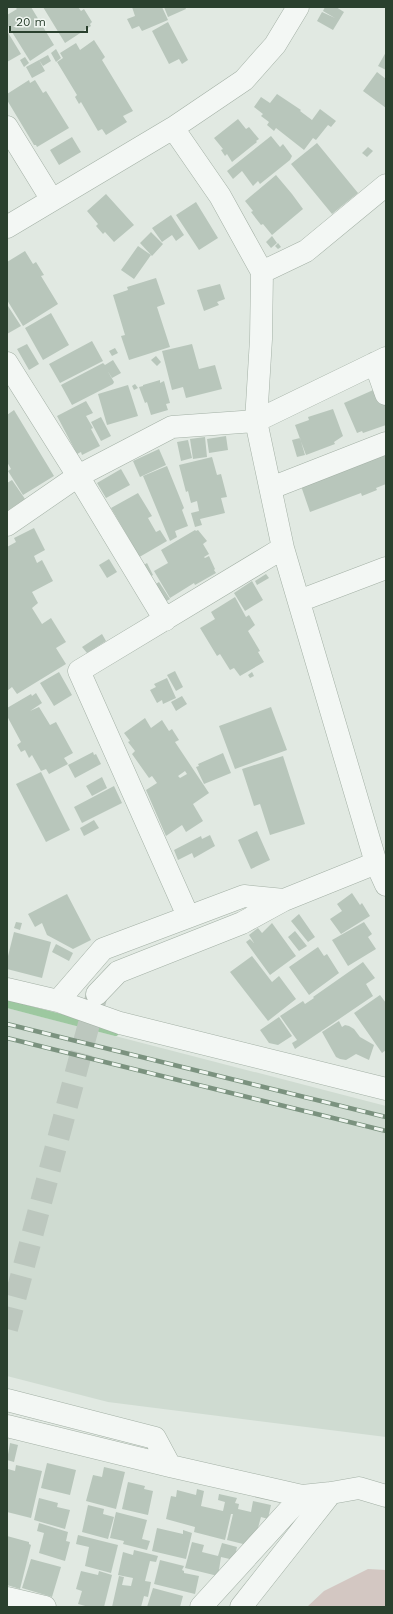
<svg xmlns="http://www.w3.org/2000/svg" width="393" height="1614" viewBox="0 0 393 1614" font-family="'Work Sans',sans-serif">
	<rect width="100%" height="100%" fill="#e1e9e2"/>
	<path fill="#cfdbd1" d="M7,1008L386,1106V1437L108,1402L7,1376Z"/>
	<path fill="#d3c7c2" d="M368,1569L386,1570V1607H307L324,1591Z"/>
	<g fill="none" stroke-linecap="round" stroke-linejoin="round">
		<path stroke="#9dc8a0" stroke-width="8" d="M7,1004L115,1032"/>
	</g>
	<path fill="#b8c6bb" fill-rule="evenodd" d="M15,7H31L54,45L30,61L7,24V15L17,9Z
		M43,7H78L81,11L84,9L92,22L90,24L91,26L65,43Z
		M132,7H162L168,20L142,31L139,26L132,29L127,19L135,16Z
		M164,7H185L186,9L168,17Z
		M325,7H336L344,12L333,30L317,21L322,12L335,18L323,11Z
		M168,22L188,60L182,64L179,59L169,64L152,31Z
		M7,31L21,54L7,62Z
		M94,40L105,57L102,60L133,111L123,116L127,122L106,135L102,129L98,131L81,102L79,104L75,97L77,95L57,62L63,58L60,53L76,43L80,50Z
		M56,49L61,58L56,62L51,53Z
		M386,52V70L378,66Z
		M48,55L51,61L43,66L39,60Z
		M25,57L29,63L24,67L20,60Z
		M39,60L45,71L32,78L26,67Z
		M377,72L386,79V108L363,91Z
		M29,80L30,83L35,80L43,93L46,91L69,128L37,147L36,145H34L7,100V94Z
		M277,94L301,110L300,111L312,120L320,109L336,121L331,127L328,125L316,140L313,138L304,150L276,128L274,131L267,125L269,122L261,116L263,114L254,107L261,97L270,103Z
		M238,119L246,129L249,127L259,139L256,141L257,142L232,162L227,154L225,156L221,150L223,149L214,138Z
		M271,136L280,147L283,144L292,156L290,160L260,184L258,181L253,186L242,171L233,179L227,171Z
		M72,137L81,152L59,165L50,150Z
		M317,143L358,193L332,214L291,164Z
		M368,147L373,151L367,157L362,153Z
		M276,175L292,194L303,209L272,235L263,224L261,225L251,212L253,211L245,201Z
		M106,194L134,225L114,242L105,232L103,234L96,226L98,224L87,211Z
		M196,202L218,238L199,250L176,215Z
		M171,215L184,235L176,241L172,235L162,242L152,228Z
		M151,232L163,244L152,256L140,243Z
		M272,236L277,243L271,248L266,242Z
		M278,243L281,247L278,249L275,246Z
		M138,246L151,255L134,279L121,270Z
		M25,251L33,264L36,262L44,275L41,276L58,304L23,326L7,300V262Z
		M156,278L165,304L157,307L170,347L129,360L121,336L125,335L113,295L128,290L127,287Z
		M220,284L225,299L217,302L219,305L204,311L197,290Z
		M7,306H8L21,326L7,334Z
		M51,313L69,345L43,360L25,328Z
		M92,341L103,361L60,383L49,364Z
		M27,344L39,364L29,370L17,349Z
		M192,344L199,369L215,365L222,389L186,398L183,387L172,390L162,351Z
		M115,348L118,353L112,356L109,351Z
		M156,356L161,362L157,366L151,360Z
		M113,360L121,373L112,378L107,370L114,382L113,384L72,405L61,385L103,363L105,365Z
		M160,380V383L164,381L170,403L166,404L168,410L151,415L147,402L145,403L139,387L143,386V385Z
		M135,384L138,388L134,390L132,386Z
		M128,385L138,416L107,425L98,394Z
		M380,387L386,396V425L363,433L362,431L357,433L344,403Z
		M86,401L93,413L86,416L93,428L91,429L100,446L82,455L81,452L77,454L57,416Z
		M333,409L343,436L334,442L335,444L306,455L295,425L309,420L308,417Z
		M14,410L54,476L23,495L8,471L11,469L7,462V415Z
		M101,417L111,436L101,441L91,422Z
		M226,436L228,450L209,453L207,439Z
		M205,437L207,457L193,459L190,439Z
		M300,438L305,455L297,457L292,440Z
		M188,440L192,458L181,461L177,442Z
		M159,449L166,465L140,477L133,461Z
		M386,449V484L376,488L377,490L362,496L361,493L310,512L301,486Z
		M212,457L217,475L221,474L227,497L221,498L225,513L200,519L202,525L195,527L191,513L199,511L197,501L191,503L188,491L186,492L179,465Z
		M167,466L184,508L182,510L188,526L175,531L177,537L170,541L143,476Z
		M121,469L130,485L106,498L97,483Z
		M12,480L25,499L7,511V483Z
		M138,493L152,516L148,518L156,532L160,530L167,541L136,559L131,551L135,549L111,508Z
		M34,528L45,550L34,556L37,563L42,560L53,581L32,592L38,603L32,608L42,624L51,618L66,642L56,648L66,664L17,694L12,687L7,691V547L16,542L14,538Z
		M195,530L196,531L198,530L207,541L203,544L209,554L204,557L205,558L209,556L215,569L214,570L216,573L195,585L194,583L170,598L154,571L168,563L161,550Z
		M109,559L117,572L107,578L99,565Z
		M147,563L153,575L145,579L139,568Z
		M266,574L269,578L257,585L255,581Z
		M252,581L263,600L245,611L234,593Z
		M159,582L170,599L161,604L151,587Z
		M235,597L246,617L249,615L255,625L248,631L260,651L258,652L264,662L240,676L234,668L230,670L220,654L217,656L200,628L215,619L211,612Z
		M102,634L106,641L87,653L82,647Z
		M175,671L183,687L176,691L167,675Z
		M59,672L72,695L54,706L40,683Z
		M252,672L254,676L250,678L248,675Z
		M167,678L176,698L163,704L162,700L157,703L150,690L156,687L154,684Z
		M36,693L42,703L30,711L39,707L50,725L56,722L73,753L64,758L68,764L49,774L46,769L41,771L32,755L29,758L25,750L21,752L17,745L21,742L7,716V708L31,694L32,696Z
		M182,696L187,704L176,711L171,702Z
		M271,707L287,750L235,769L219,726Z
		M145,718L151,728L162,720L169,731L172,729L179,740L175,742L209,793L193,804L203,821L186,832L182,825L166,836L146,790L157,783L152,776L149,778L132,754L135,751L128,742L130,741L124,733ZM185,771L187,774L180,778L178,776Z
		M93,752L94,755L96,754L101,764L75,778L68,765Z
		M223,753L231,773L204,784L196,767L199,766L198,764Z
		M283,756L305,824L270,835L260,804L254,806L242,769Z
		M41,772L70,830L46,842L16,784Z
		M102,777L107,788L92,796L86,786Z
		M114,786L122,803L82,823L74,807Z
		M94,820L99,828L84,836L80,828Z
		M257,831L270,860L251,869L238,840Z
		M210,835L215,846L194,858L192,853L178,860L174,850L201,836L202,839Z
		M352,893L360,905L362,903L370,916L341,934L330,919L342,911L337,904Z
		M67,894L91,940L73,949L47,935L42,923L35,927L28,914Z
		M299,914L315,937L308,942L291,921Z
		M16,922L22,923L20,930L14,928Z
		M364,922L372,934L368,937L376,949L348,966L332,940Z
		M272,923L296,956L270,975L246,942L250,939L254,943L249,935L258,928L262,933Z
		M295,931L307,946L299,951L288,937Z
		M14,932L51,942L42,978L7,969V960Z
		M56,944L73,953L69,961L52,952Z
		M318,947L324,956L327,954L339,973L309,995L289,967Z
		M252,956L272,982L279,976L296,999L268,1021L230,972Z
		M363,962L375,978L366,984L373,996L295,1049L292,1043L297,1040L280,1016L303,1001L305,1004L314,998L313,997Z
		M380,995L386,1003V1050L382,1053L354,1013Z
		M279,1017L292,1036L278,1045L269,1043L260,1030Z
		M339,1021L342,1027L345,1025L349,1026L354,1029L360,1037L374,1045L369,1060L356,1054L346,1060L340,1059L336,1057L322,1032Z
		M10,1443L18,1445L14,1462L7,1460Z
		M47,1463L76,1470L70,1495L41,1488Z
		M16,1465L42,1471L31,1518L7,1512V1472L8,1469L15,1471Z
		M104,1467L125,1472L116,1509L86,1501L93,1475L102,1477Z
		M128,1482L145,1486L144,1489L153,1491L148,1515L122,1509Z
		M197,1489L204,1491L201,1506L223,1511L225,1502L218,1500L219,1494L237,1498L235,1503L239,1504L238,1509L251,1512L253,1501L271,1505L268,1519L261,1517L256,1535L247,1544H243L227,1540L233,1514H231L225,1540L194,1532L195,1527L166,1519L171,1496L176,1497L177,1490L196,1495Z
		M39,1498L58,1503L57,1507L70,1510L65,1529L34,1520Z
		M88,1505L104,1509L103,1514L114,1517L108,1539L82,1532Z
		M116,1512L147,1520L142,1539L150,1541L147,1550L123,1544L124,1541L110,1538Z
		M39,1523L68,1532L66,1541L70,1542L65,1561L39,1553L44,1533L37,1531Z
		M157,1528L183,1534V1530L192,1533L186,1559L152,1551Z
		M78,1535L118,1545L111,1573L85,1566L89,1547L76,1544Z
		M7,1536L29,1542V1544L31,1545L20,1589L7,1585Z
		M192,1542L204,1545L202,1552L218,1556L222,1543L237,1547L234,1560L221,1557L218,1576L185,1568Z
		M134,1550L158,1556L156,1562L150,1561L145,1581L151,1582L148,1597L144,1596L141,1607H112L119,1576L124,1577L122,1585L131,1586L133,1578L118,1575L123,1552L133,1555Z
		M31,1559L61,1567L52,1597L22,1588Z
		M160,1560L184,1566L182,1570L184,1571V1573L199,1576L195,1594L154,1584Z
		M81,1571L98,1575L99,1571L112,1575L104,1607H89L78,1604L82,1591L76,1589Z
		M153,1588L183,1596L180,1607H147Z"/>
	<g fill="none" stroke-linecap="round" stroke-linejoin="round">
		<path stroke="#bcc7be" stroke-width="22" stroke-dasharray="22 11" stroke-linecap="butt" d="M7,1329L97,994"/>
		<defs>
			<path id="minor" d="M7,127L52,200
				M173,128L220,196L262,272L261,339L256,421L283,548L376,863L386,885
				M7,227L173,128L244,80L275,45L298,7
				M262,272L306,251L386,185
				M7,363L78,476L165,620
				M375,363L386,394
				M271,488L386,443
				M7,525L78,476L172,427L256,421L386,358
				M299,601L386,568
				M188,916L79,671L283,548
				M7,989L58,1001L103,949L244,896L284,900L376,863L386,867
				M97,994L118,972L242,923L284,900
				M58,1001L120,1023L386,1089
				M7,1400L155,1438L170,1466
				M7,1426L170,1466L302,1496L331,1493L359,1488L386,1496
				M7,1598L45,1607
				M201,1607L302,1496
				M241,1607L331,1493"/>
		</defs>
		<use href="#minor" stroke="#a3b0a5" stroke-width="23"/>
		<use href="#minor" stroke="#f3f7f4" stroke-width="22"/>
		<defs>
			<path id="rail" d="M7,1024L386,1117
				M7,1038L386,1131"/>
		</defs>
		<use href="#rail" stroke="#7b927f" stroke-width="4.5"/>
		<use href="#rail" stroke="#f0f6f1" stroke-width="3" stroke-dasharray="9" stroke-linecap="butt"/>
	</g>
	<rect width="393" height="1614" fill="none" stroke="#2a402e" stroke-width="16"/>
	<path d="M10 26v6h77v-6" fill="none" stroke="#2a402e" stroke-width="2"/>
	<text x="16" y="26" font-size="12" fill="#2a402e" stroke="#f0f6f1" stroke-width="3" paint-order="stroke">20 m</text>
</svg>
